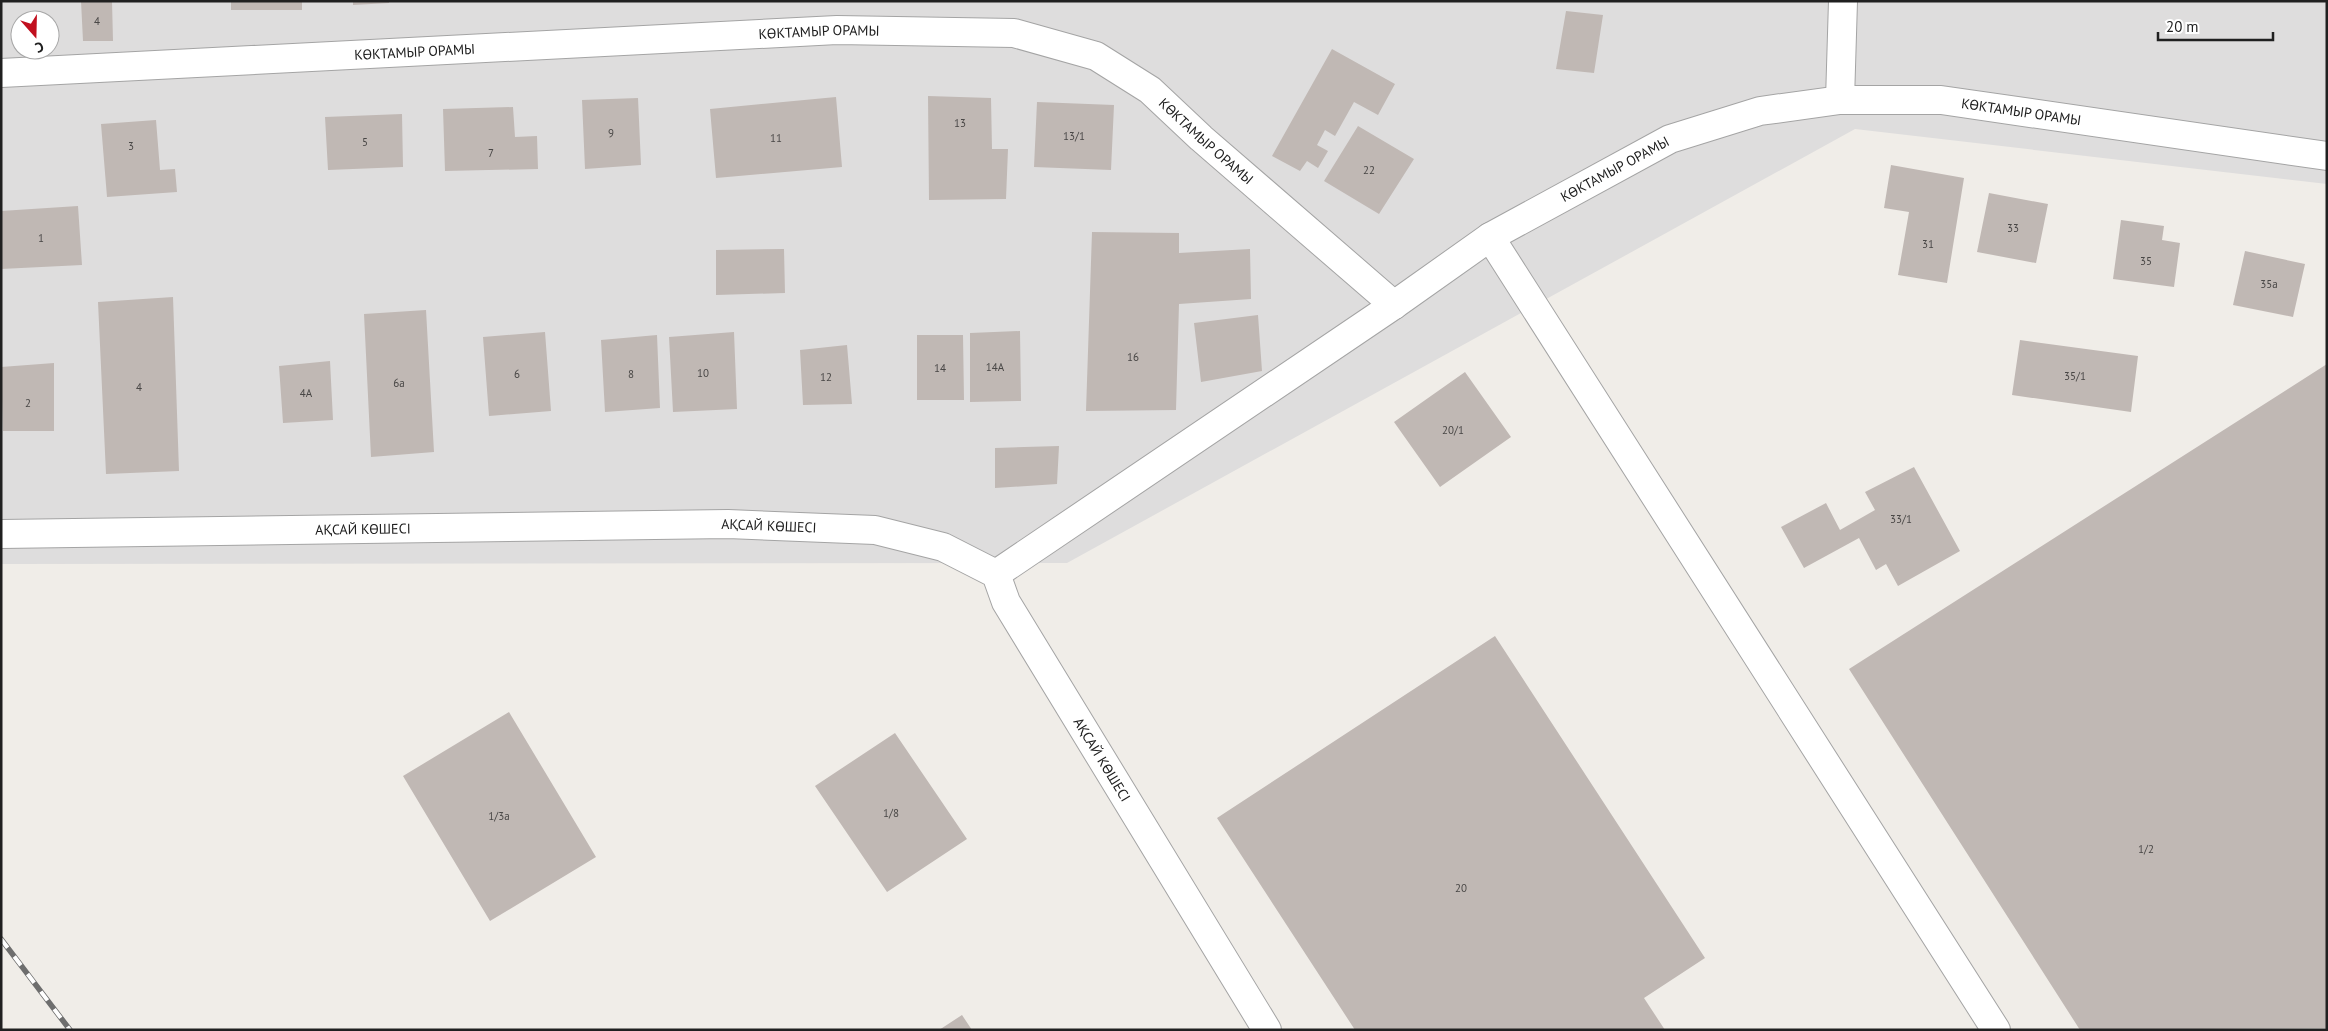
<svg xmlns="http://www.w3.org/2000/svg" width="2328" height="1031" viewBox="0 0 2328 1031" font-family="'PT Sans',sans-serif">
	<rect width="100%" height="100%" fill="#f0ede8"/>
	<path fill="#dedddd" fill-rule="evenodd" d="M1,1H2327V184L1855,129L1067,563L1,564ZM20,20H50V50H20Z"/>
	<path fill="#c0b8b4" d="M81,1H112L113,41H83Z
		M231,1H302V10H231Z
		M353,1H389V3L353,5Z
		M1566,11L1603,15L1594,73L1556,69Z
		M1332,49L1395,84L1378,115L1354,102L1335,136L1325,130L1317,145L1328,151L1318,168L1307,161L1300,171L1272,156Z
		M928,96L991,98L992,149H1008L1006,199L929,200Z
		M836,97L842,167L716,178L710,109Z
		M638,98L641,165L585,169L582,100Z
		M1037,102L1114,105L1111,170L1034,167Z
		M513,107L515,137L537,136L538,169L445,171L443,109Z
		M402,114L403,167L328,170L325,117Z
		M156,120L160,170L175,169L177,192L107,197L101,124Z
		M1358,126L1414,159L1379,214L1324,181Z
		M1891,165L1964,178L1947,283L1898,275L1909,212L1884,208Z
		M1989,193L2048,204L2036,263L1977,252Z
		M78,206L82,265L1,269V211Z
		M2121,220L2164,226L2162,240L2180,243L2174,287L2113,279Z
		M1092,232L1179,233V253L1250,249L1251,299L1179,304L1176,410L1086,411Z
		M784,249L785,293L716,295V250Z
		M2245,251L2305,264L2293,317L2233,305Z
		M173,297L179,471L106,474L98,302Z
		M426,310L434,452L371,457L364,314Z
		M1258,315L1262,371L1201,382L1194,323Z
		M1020,331L1021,401L970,402V333Z
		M545,332L551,411L489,416L483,337Z
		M734,332L737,409L673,412L669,337Z
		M657,335L660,408L605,412L601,340Z
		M917,335H963L964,400H917Z
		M2020,340L2138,356L2131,412L2012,395Z
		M847,345L852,404L803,405L800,350Z
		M330,361L333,420L283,423L279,366Z
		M54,363V431H3L1,367Z
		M2327,364V1028L2080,1030L1849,669Z
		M1465,372L1511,437L1440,487L1394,422Z
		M1059,446L1057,484L995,488V448Z
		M1914,467L1960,551L1898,586L1886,564L1876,570L1859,538L1804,568L1781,527L1826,503L1840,530L1875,510L1865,492Z
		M1495,636L1705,958L1644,998L1665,1030H1355L1217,818Z
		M509,712L596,857L490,921L403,776Z
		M895,733L967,839L887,892L815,786Z
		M962,1015L972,1030H939Z"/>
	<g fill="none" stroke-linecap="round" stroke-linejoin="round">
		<defs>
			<g id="minor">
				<path id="s1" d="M1,73L837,30L1014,33L1096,56L1150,90L1201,138L1394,305"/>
				<path d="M1840,100L1843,1"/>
				<path d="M1490,237L1996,1030"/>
				<path id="s2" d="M1,534L728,524L875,530L943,547L996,574L1006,602L1267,1030"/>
				<path id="s3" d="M996,574L1394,305L1490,237L1670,139L1760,111L1840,100H1941L2327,156"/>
			</g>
		</defs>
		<use href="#minor" stroke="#a4a4a4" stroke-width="30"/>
		<use href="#minor" stroke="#fff" stroke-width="28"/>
		<defs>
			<path id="rail" d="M1,939L70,1030"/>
		</defs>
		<use href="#rail" stroke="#6e6e6e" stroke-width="5.5"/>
		<use href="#rail" stroke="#fff" stroke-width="4" stroke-dasharray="11" stroke-linecap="butt"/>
	</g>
	<g text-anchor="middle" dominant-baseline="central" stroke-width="4.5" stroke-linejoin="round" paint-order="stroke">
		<g font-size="11" fill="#484645">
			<text x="97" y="21">4</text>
			<text x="960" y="123">13</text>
			<text x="611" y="133">9</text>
			<text x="1074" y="136">13/1</text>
			<text x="776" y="138">11</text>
			<text x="365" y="142">5</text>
			<text x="131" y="146">3</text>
			<text x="491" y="153">7</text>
			<text x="1369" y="170">22</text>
			<text x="2013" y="228">33</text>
			<text x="41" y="238">1</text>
			<text x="1928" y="244">31</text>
			<text x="2146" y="261">35</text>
			<text x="2269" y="284">35а</text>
			<text x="1133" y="357">16</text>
			<text x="995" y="367">14А</text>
			<text x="940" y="368">14</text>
			<text x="703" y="373">10</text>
			<text x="517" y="374">6</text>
			<text x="631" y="374">8</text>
			<text x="2075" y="376">35/1</text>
			<text x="826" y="377">12</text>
			<text x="399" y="383">6а</text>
			<text x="139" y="387">4</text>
			<text x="306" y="393">4А</text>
			<text x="28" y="403">2</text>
			<text x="1453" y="430">20/1</text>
			<text x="1901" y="519">33/1</text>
			<text x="891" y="813">1/8</text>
			<text x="499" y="816">1/3а</text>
			<text x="2146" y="849">1/2</text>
			<text x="1461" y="888">20</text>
		</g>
		<g font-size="14" fill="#202020" stroke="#fff">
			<text stroke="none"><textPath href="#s1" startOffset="819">КӨКТАМЫР ОРАМЫ</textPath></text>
			<text stroke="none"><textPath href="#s1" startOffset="414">КӨКТАМЫР ОРАМЫ</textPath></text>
			<text stroke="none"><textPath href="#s3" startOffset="1160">КӨКТАМЫР ОРАМЫ</textPath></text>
			<text stroke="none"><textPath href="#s1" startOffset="1239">КӨКТАМЫР ОРАМЫ</textPath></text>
			<text stroke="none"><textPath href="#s3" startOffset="740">КӨКТАМЫР ОРАМЫ</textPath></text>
			<text stroke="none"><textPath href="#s2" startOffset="768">АҚСАЙ КӨШЕСІ</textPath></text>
			<text stroke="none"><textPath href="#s2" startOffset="362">АҚСАЙ КӨШЕСІ</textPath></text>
			<text stroke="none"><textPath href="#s2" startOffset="1218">АҚСАЙ КӨШЕСІ</textPath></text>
		</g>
	</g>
	<rect width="2328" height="1031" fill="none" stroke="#202020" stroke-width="5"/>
	<g transform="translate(35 35) rotate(160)"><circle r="24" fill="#ffffff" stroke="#a6a6a6"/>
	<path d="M0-4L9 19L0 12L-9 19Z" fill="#c10f1e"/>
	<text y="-8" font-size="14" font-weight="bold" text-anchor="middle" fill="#202020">С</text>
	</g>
	<path d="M2158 32v8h115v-8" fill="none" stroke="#202020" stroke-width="2.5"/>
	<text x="2166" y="32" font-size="15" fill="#202020" stroke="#ffffff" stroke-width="4" paint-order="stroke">20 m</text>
</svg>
